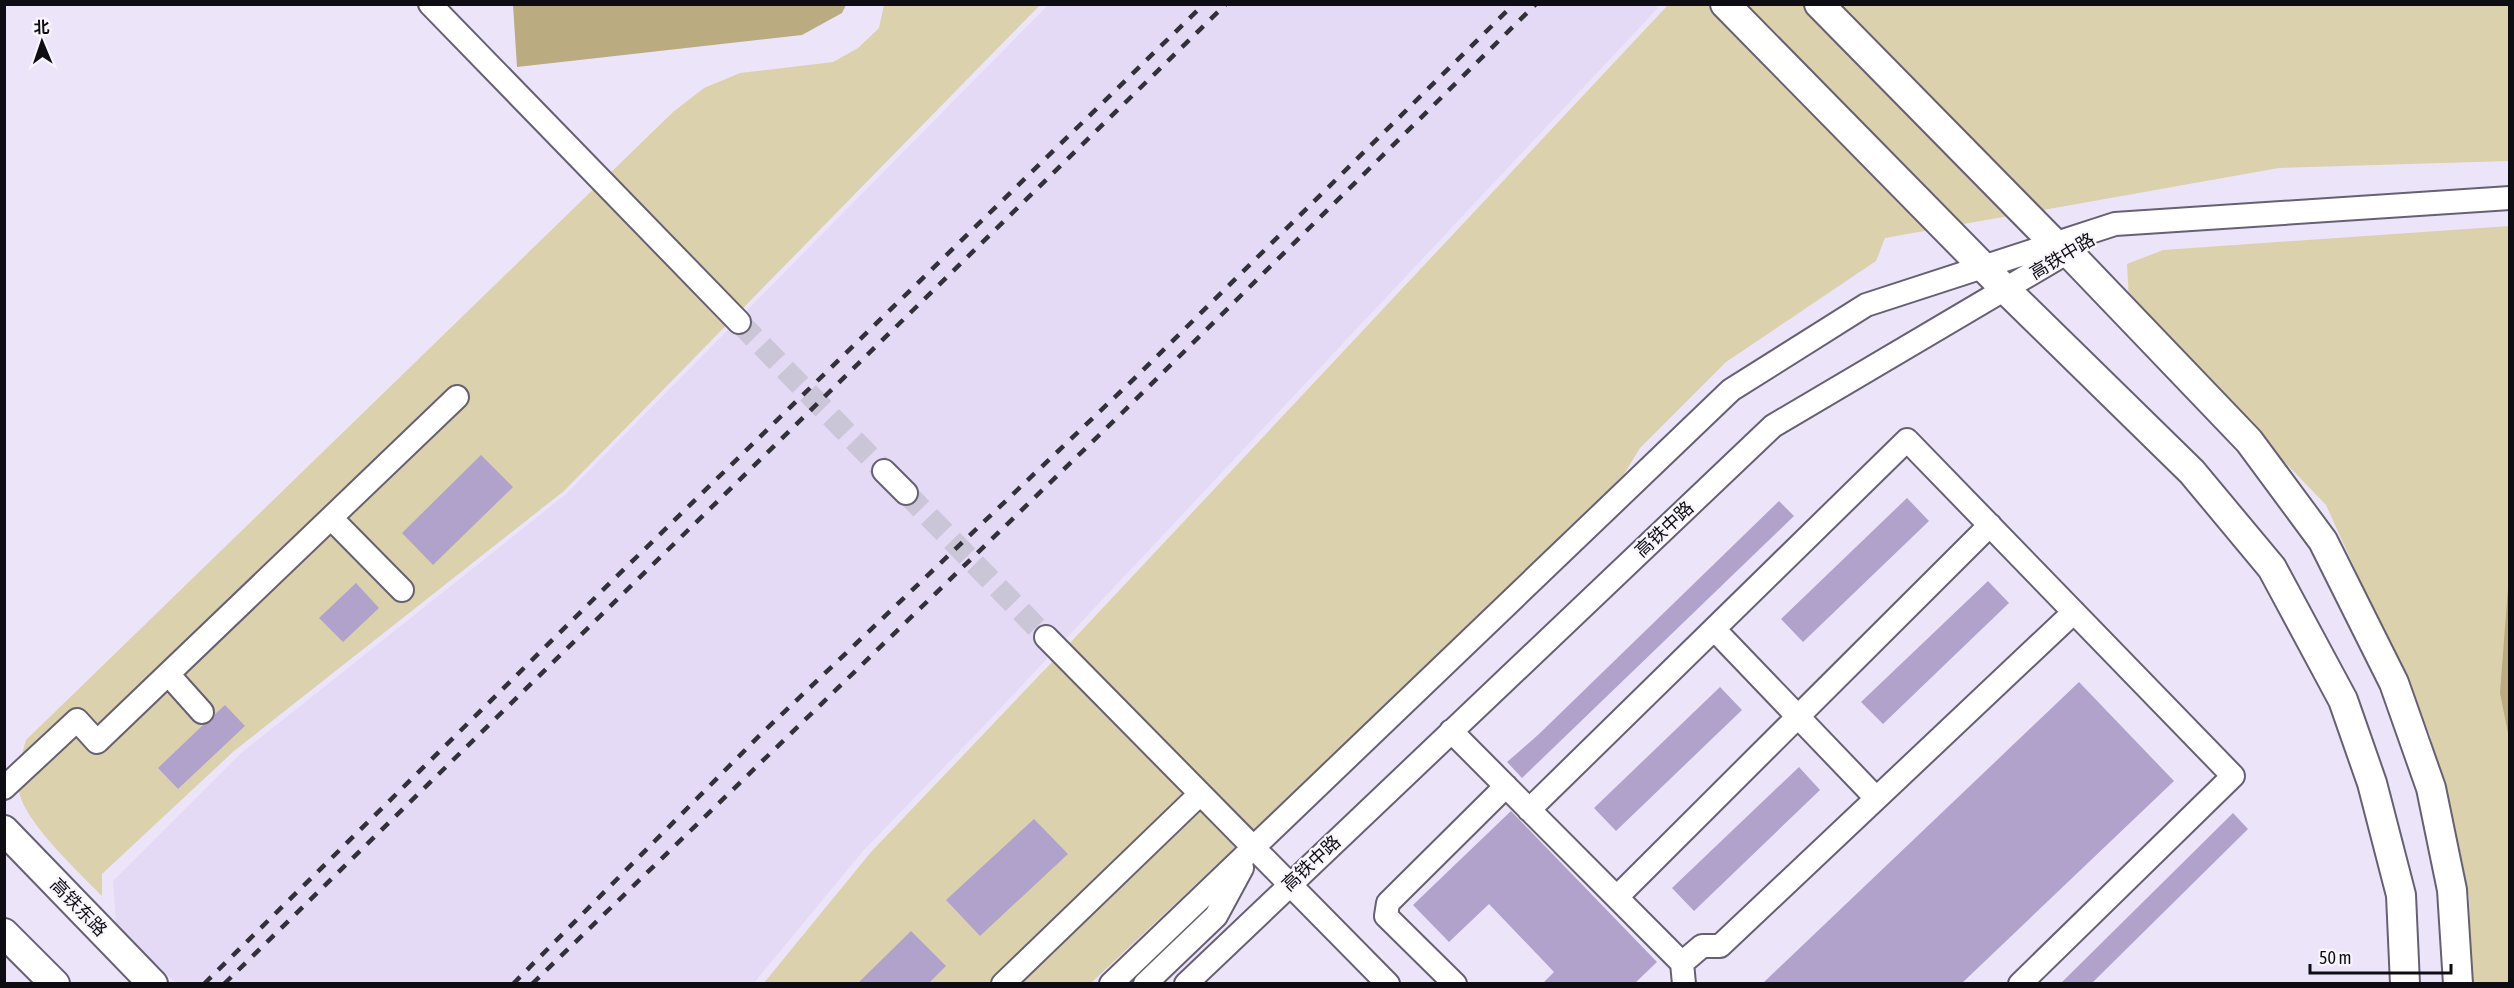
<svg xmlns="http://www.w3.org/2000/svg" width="2514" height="988" viewBox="0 0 2514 988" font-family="'Asap Condensed','Noto Sans SC',sans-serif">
	<rect width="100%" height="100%" fill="#ece5fa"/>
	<path fill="#e4daf6" d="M1654,4L1658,8L982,728L863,851L754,983H176L116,925L113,881L241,753L566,494L1048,5Z"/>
	<path fill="#dcd1ad" d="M884,5H1040L564,491L234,751L102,874V896C80,873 24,822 19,791C16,773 21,757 26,740L673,112L704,88L740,73L833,62L858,48L879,28Z
		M1668,5H2509V161L2279,168L1885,238L1876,261L1726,362L1640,448L1613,492L1091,983L763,984L871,852L1053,661Z
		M2509,226V983H2472L2469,897L2430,735L2326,505L2129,301L2127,264L2163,250Z"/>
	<path fill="#baac80" d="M513,5V4L846,5L842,13L802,35L517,67Z
		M2509,575V738L2500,693Z"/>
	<path fill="#b1a2cc" d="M481,455L513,487L433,565L402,533Z
		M1907,498L1929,521L1803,642L1781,619Z
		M1779,501L1794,516L1522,778L1507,762L1539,734Z
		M1988,581L2009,603L1883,724L1861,702Z
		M356,583L379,608L343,642L319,618Z
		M2079,682L2174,781L1961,984H1762Z
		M1720,687L1742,710L1616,831L1594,808Z
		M225,705L245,726L178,789L158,768L203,725L211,722L215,714Z
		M1799,767L1820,790L1694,911L1672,888Z
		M1511,811L1657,962L1634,984H1542L1554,972L1489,904L1449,942L1413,905Z
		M2233,813L2248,829L2091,984H2060Z
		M1034,819L1068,854L980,936L946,900Z
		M911,931L946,966L928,984H857Z"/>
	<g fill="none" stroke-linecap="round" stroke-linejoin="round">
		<path stroke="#cbc5d8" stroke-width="22" stroke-dasharray="22 11" stroke-linecap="butt" d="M739,322L884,471
			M906,493L1046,637"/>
		<defs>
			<path id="minor" d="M430,4L739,322
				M884,471L906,493
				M331,518L402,590
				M1714,629L1876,798
				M1046,637L1388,984
				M168,674L202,712
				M1451,731L1682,963L1684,984
				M4,788L77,720L97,742L457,397
				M1529,810L1907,440L2233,776L2020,984
				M1617,897L1990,525
				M1682,963L1702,946H1720L2074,612
				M1003,984L1200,794
				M1111,984L1731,390L1866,305L2115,224L2510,198
				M1145,984L1216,916L1242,868
				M1186,984L1773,426L2078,246
				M1455,984L1386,916L1388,903L1506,786"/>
			<path id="major" d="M1725,4L2005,289L2192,472L2272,568L2343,700L2372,783L2401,895L2405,984
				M1819,4L2055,244L2068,252L2249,441L2323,541L2394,683L2431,788L2452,890L2458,984
				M4,830L153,984
				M4,933L55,984"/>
		</defs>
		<use href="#minor" stroke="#666072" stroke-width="26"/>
		<use href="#major" stroke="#666072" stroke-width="32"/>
		<use href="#minor" stroke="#fff" stroke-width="22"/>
		<use href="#major" stroke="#fff" stroke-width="28"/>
		<path stroke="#323039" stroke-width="4.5" stroke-dasharray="10 10" stroke-linecap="butt" d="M204,984L612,581L1204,4
			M224,984L1226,4
			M513,984L759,736L1138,375L1514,4
			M532,984L1122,413L1536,4"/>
	</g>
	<g text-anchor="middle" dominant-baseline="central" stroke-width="4.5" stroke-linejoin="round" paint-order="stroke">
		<g font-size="18" fill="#0f0d14" stroke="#f8f5fd">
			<text transform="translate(2062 256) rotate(-31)">高铁中路</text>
			<text transform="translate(1664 529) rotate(-43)">高铁中路</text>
			<text transform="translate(1311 863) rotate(-43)">高铁中路</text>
			<text transform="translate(79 907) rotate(46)">高铁东路</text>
		</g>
	</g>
	<rect width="2514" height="988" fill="none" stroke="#0f0d14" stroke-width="12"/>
	<g transform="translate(42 42) rotate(358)" stroke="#f8f5fd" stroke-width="4.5" paint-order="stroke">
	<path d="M0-4.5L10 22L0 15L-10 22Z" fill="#0f0d14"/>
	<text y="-9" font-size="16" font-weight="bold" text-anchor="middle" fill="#0f0d14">北</text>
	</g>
	<path d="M2310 964v9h141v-9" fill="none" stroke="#0f0d14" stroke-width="3"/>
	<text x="2319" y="964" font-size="18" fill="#0f0d14" stroke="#f8f5fd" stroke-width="4.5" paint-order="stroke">50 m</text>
</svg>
